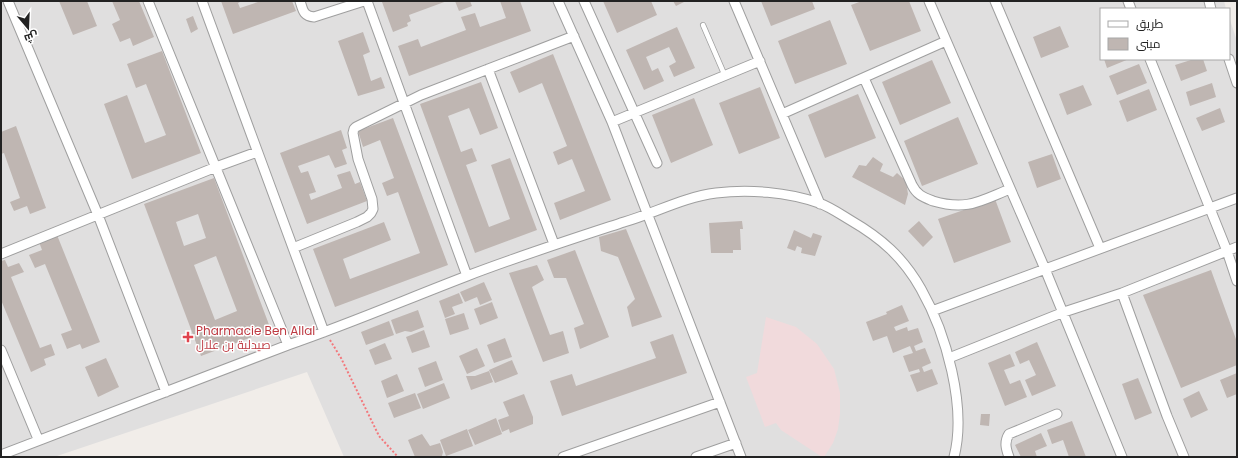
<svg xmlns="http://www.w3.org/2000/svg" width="1238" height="458" viewBox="0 0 1238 458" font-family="Poppins,Cairo,sans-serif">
	<rect width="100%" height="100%" fill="#f1ede9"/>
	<path fill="#e0dfdf" d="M1,1H1224L1226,9H1101V59H1229V17L1237,41V457H344L307,372L54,457H1Z"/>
	<path fill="#f1dadc" d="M766,317L796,327L817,344L834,369L840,393V414L838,429L833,443L824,457H822L781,430L776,423L765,427L746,377L757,373Z"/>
	<path fill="#bfb6b2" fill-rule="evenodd" d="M59,1H87L97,26L73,35Z
		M112,1H139L154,37L133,46L130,38L120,42L112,24L120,20Z
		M221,1H242L238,3L240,8L261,1H292L296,11L233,34Z
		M386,1H447L409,15L411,21L407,23L408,26L393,32L382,2Z
		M455,1H470L472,6L459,11Z
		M500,1H520L531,31L409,76L398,46L418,39L421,47L466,30L461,17L475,13L480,27L506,18Z
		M603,1H651L657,15L617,33Z
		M673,1H686L676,6Z
		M761,1H812L815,9L771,26Z
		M862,1H909L921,31L870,51L851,5Z
		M193,16L198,29L191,33L186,19Z
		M830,20L847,64L795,84L778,41Z
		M1060,26L1069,47L1041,58L1033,37Z
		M677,27L695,68L674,77L669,66L676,62L669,47L646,57L652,71L658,68L664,81L644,90L626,50Z
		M363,32L370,52L363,55L371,81L381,77L385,88L358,96L338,41Z
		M162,51L201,153L132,179L104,104L127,95L145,143L166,135L146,84L136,88L127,64Z
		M553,54L611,200L560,220L554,203L585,191L572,159L558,165L553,152L567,146L542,83L519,93L510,72Z
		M1104,59H1129L1107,68Z
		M1194,59H1203L1207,71L1181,81L1175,65Z
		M932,60L951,103L900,125L882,82Z
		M1139,64L1147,83L1117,95L1109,76Z
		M481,82L498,128L480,135L469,108L448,116L461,152L472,148L477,161L466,165L489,227L510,219L491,165L510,158L537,230L475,253L420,104Z
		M1212,83L1216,97L1190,106L1186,92Z
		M1083,85L1092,105L1067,115L1059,94Z
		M760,87L780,138L739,154L719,103Z
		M1149,89L1157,110L1127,122L1119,101Z
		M858,94L876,138L825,158L808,115Z
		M694,98L713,145L671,163L652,115Z
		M1220,108L1225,122L1202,131L1196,118Z
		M958,117L978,164L922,186L904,141Z
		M393,118L448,265L335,307L313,249L384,222L391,240L343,259L350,279L420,253L398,192L387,196L382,183L394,178L380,140L363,147L358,131Z
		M16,126L46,208L30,214L27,206L14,211L10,202L20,198L4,153L1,154V132Z
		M341,130L347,148L342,150L347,164L335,168L329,155L298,166L301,173L308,171L316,192L309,194L311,200L342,188L337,175L350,171L355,184L360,182L367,201L307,224L280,153Z
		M1052,154L1061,179L1037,188L1028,162Z
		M873,157L883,164L880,171L893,177L897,173L906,181L908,194L905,205L852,177L859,165L866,166Z
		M214,178L271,330L201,356L144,204ZM198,214L206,238L184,246L176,222ZM216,256L237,311L215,320L194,265Z
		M995,199L1011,242L954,263L938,219Z
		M742,221L743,229H740L741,250H733V253H711L709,223Z
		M919,221L933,237L923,247L908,231Z
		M626,229L662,317L632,327L627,307L635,299L618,257L601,251L599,237Z
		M794,230L811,238L813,233L822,236L815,256L801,253L802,248L797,246L795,251L787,248Z
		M57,235L100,342L82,349L80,344L67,349L61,334L72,330L45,264L35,268L29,255L42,250L39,242Z
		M575,250L609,337L580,349L574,328L584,324L566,278H554L547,260Z
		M5,260L8,267L19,263L24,272L11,277L40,348L51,344L55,355L44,359L46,365L31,372L1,300V261Z
		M537,265L544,280L532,287L550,335L563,331L569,353L543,362L509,273Z
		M1211,270L1237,342V365L1181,388L1143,295Z
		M484,282L492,300L480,305L477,297L465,302L460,292Z
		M459,293L463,303L452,307L455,314L445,318L439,301Z
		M492,302L498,318L480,325L474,309Z
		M902,305L909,321L894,327L896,331L907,327L908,331L918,328L923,342L914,346L916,351L925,348L931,363L922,367L924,372L932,369L938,384L917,392L910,375L920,372L919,369L909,372L903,356L913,353L910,346L893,353L887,336L873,341L866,322L887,314L886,312Z
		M418,310L424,327L411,332L405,331L396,334L391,320Z
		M464,313L469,329L450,335L445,319Z
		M389,321L394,335L366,345L361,332Z
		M424,330L430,347L412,353L406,337Z
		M673,334L687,373L562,416L550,381L572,374L576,386L656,358L650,342Z
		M505,338L512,357L494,363L487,345Z
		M1037,342L1056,386L1032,396L1025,380L1036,375L1029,360L1020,364L1015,352Z
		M385,343L392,359L375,365L369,350Z
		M477,348L485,366L467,374L459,356Z
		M1010,354L1015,366L1004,370L1010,384L1020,380L1027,397L1005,406L988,363Z
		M106,358L119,387L98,397L85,367Z
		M512,360L518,374L495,383L489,370Z
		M436,361L443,380L425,387L418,368Z
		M489,371L493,382L471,390L466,376H475Z
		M1237,373V394L1227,398L1220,380Z
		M397,374L404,391L387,398L381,381Z
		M1138,378L1152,413L1135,420L1122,384Z
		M444,383L450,398L423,409L417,394Z
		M1199,391L1208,410L1191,418L1183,399Z
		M415,393L421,408L394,418L388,403Z
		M524,394L533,417V424L510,433L509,429L502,432L498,420L509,416L503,402Z
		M981,414H990L989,426L980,425Z
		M496,418L502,434L475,445L468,430Z
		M1072,421L1086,457H1069L1063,440L1052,444L1047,430Z
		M467,429L473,446L446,456L440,440Z
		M1041,433L1047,446L1035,451L1037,457H1021L1015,445Z
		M422,434L430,446L440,443L443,452L442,456L415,457L408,440Z"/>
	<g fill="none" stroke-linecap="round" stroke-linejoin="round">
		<defs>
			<path id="service" d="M703,25L725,76"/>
			<path id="minor" d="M8,1L98,215L166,392
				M148,1L288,345
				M202,1L324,332
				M300,1C303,10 303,16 314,17L364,1
				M367,1L467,276
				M558,1L612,122L741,457
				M584,1L657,163
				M734,1L820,204
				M929,1L1045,269L1122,457
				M995,1L1100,248
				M1128,1L1131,9
				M1209,1L1211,9
				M1150,59L1227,251L1237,281
				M1229,59L1237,83
				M488,69L554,244
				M864,78L912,185C917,195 923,197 933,201C967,211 980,201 1010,189
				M782,114L946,41
				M612,122L760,61
				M293,248L357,222L367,217L371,213L373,209L372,199L358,159L353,133L354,129L356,127L421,95L574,36
				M1,254L216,167L257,152
				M1122,293L1167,416L1184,457
				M932,311L1237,198
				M1,350L38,439
				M949,358L1064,312L1122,293L1237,247
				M1,455L288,345C349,324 407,299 467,276C519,256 572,239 624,222C655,213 684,197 716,193C749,189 787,192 819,203C830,207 840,214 850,220C881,238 903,257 921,289C946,333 967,407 954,457
				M563,457L720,402
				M696,457L736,443
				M1009,457C1006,449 1004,442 1009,434L1057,414"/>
		</defs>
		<use href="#service" stroke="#9f9f9f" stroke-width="6"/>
		<use href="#minor" stroke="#9f9f9f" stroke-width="11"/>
		<path stroke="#f3787c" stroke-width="2" stroke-dasharray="2 2" stroke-linecap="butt" d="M330,340L341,358L379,436L398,457"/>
		<use href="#service" stroke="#fff" stroke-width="4.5"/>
		<use href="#minor" stroke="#fff" stroke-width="9"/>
	</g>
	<path fill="#e0444e" stroke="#fff" stroke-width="1.5" d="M186 331h4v4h4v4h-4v4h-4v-4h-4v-4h4z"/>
	<g text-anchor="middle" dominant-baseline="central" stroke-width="3" stroke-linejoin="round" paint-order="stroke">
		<g font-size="12" fill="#be3a42" stroke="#fff" text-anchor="start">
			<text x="196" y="330">Pharmacie Ben Allal<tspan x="196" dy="14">صيدلية بن علال</tspan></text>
		</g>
	</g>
	<rect width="1238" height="458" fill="none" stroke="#222222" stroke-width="4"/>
	<rect x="1100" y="8" width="130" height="52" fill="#ffffff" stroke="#a7a7a7"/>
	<rect x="1108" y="21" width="20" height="6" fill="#ffffff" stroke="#a7a7a7"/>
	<text x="1136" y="28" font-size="12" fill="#222222">طريق</text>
	<rect x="1108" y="38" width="20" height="12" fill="#bfb6b2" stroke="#a7a7a7"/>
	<text x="1136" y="48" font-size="12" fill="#222222">مبنى</text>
	<g transform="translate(28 28) rotate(161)" stroke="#ffffff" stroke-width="3" paint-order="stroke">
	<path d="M0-3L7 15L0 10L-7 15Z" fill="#222222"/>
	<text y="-6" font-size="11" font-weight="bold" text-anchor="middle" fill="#222222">ش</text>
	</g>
</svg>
